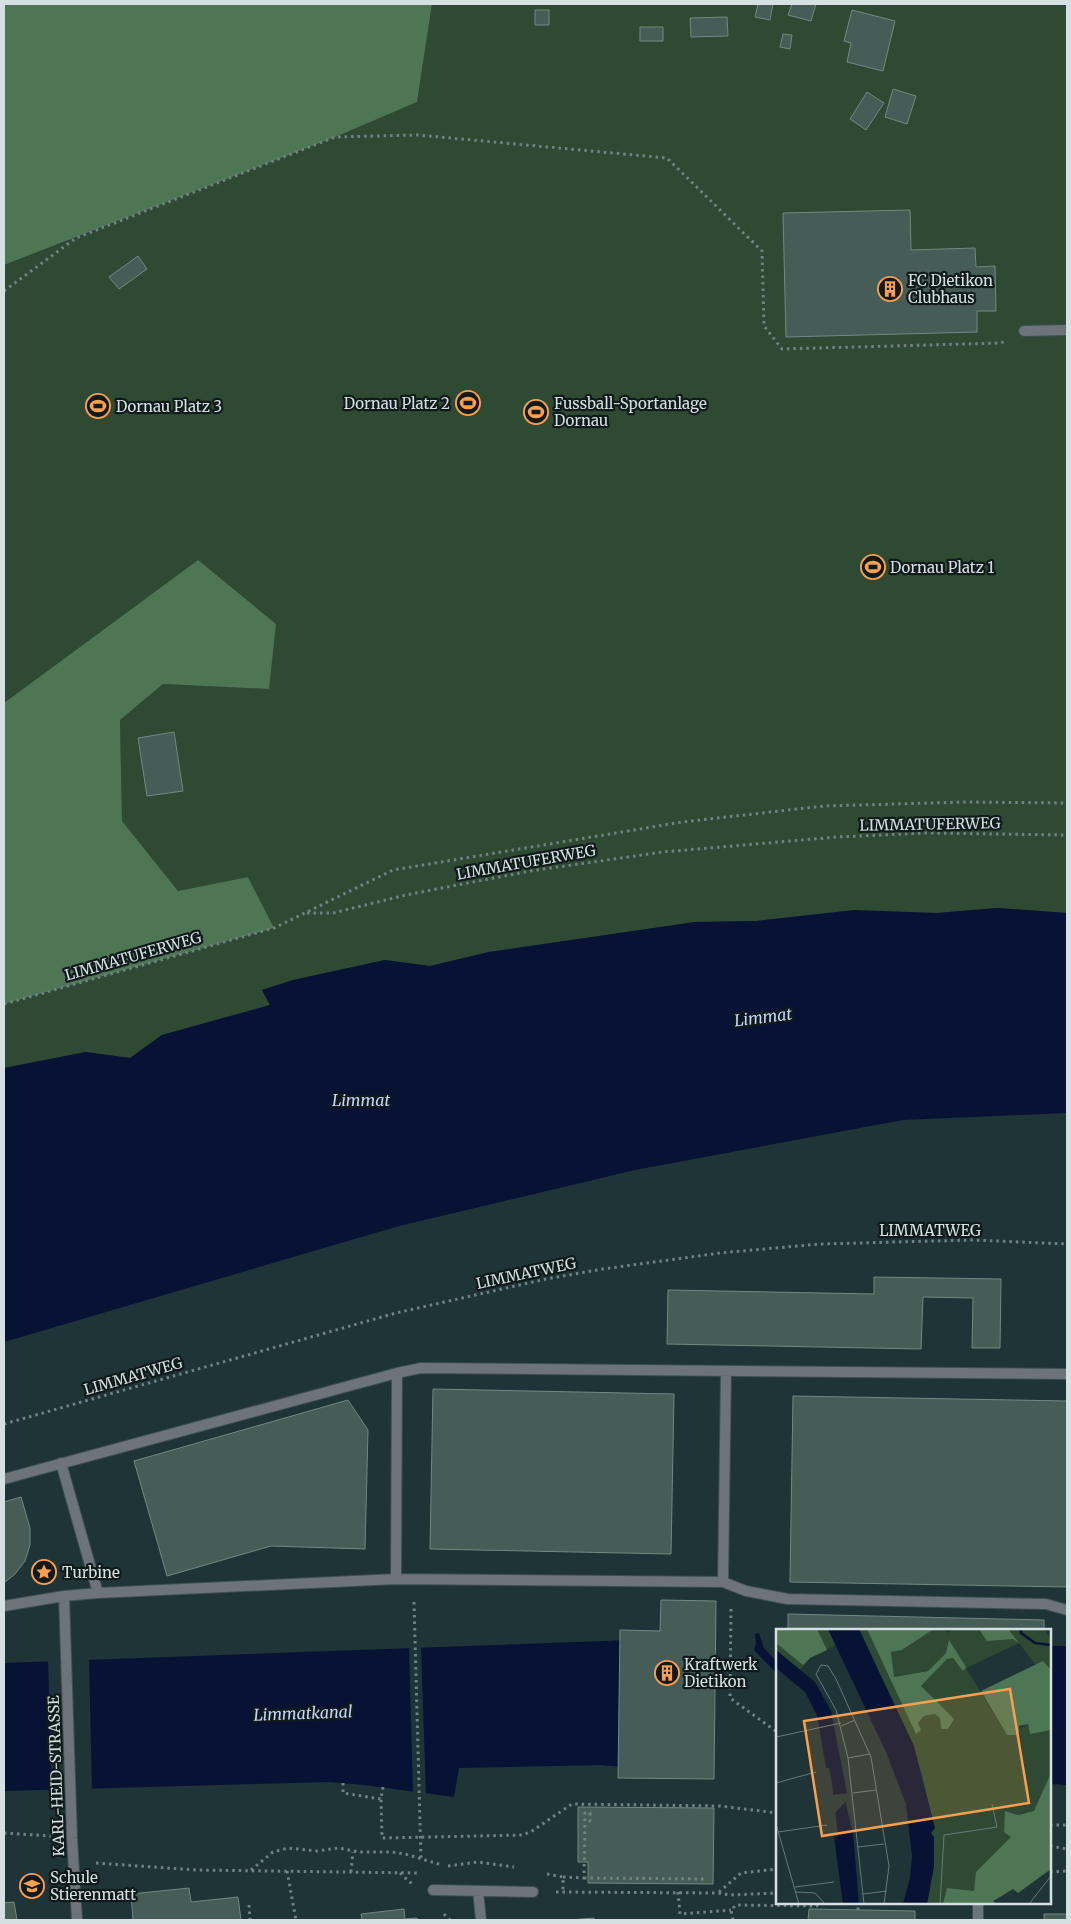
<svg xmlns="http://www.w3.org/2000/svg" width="1071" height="1924" viewBox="0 0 1071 1924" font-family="Merriweather,serif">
	<rect width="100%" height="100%" fill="#1f3437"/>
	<path fill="#2e4a32" d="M432,4H1067V913L997,908L937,913L756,921L695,922L489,952L430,966L385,960L293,980L262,990L270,1005L162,1035L130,1058L86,1052L4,1068V1004L274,928L248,877L178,891L122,822L120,720L163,684L269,689L198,560L4,703V265L76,238L417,102Z"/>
	<path fill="#4e7654" d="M4,4H432L417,102L335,137L4,265Z
		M198,560L276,624L269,689L163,684L120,720L122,821L178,891L248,877L274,928L4,1004V703Z"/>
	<path fill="#071235" d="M997,908L1067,913V1113L903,1120L635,1170L399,1226L4,1342V1068L86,1052L130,1058L162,1035L270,1005L262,990L293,980L385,960L430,966L489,952L695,922L756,921L854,910L937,913Z
		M759,1633L764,1648L777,1662V1779L741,1778L601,1765L459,1768L454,1797L364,1785L329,1782L4,1791V1663L605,1641Z
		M1050,1646H1067V1785L1050,1784Z"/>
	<path fill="#1f3437" d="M759,1631V1633L755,1634L756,1643L754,1650L777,1674V1780L714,1779L716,1633Z
		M409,1645H421L426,1796L413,1794Z
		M84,1657H89L92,1791L52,1792L48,1658H54V1660H67L84,1659Z"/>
	<path fill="#465c56" stroke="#728983" d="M758,4H773L770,20L755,17Z
		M792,4H816L811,21L788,15Z
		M535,10H549V25H535Z
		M852,10L895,21L883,71L847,62L851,43L844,41Z
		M727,17L728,36L691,37L690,18Z
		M640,27H663V41H640Z
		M783,34L792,35L790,49L780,47Z
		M893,89L916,96L907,124L885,117Z
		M867,92L884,103L866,130L850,119Z
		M910,210L911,250L975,248L976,267L995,266L996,311H977V332L786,337L783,213Z
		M138,256L147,269L119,289L109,277Z
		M174,732L183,791L147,796L138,738Z
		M874,1277L1001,1279L1000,1348H972L973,1298L923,1297L921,1349L667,1344L668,1290L874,1294Z
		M433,1389L674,1394L671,1554L430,1549Z
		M793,1396L1067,1401V1587L790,1582Z
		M348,1400L368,1430L365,1549L271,1546L167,1576L134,1461Z
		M21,1497L30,1528V1545L25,1561L15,1574L4,1583V1502Z
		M661,1600L716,1601L714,1779L618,1778L620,1630L660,1631Z
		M788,1614L1044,1620V1630H788Z
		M578,1807L714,1808L713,1884L588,1883V1862H578Z
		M189,1888L191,1902L238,1897L241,1920H133L131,1894Z
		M14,1902L17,1920H4V1903Z
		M404,1909L405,1919L417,1918L418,1920H362L361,1914Z
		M809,1909L915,1911V1920H808Z
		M1044,1914H1067V1920H1044Z
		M594,1918V1920H570Z"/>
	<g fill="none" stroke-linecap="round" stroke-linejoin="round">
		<defs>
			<path id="lane" d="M1024,331L1067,330
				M61,1463L98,1593
				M4,1479L397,1373L421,1368L1067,1374
				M396,1579L397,1373
				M723,1582L726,1372
				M64,1596L72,1838L77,1920
				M4,1606L64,1596L98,1593L396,1579L723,1582L746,1591L788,1599L1046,1604L1067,1610
				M433,1890L533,1892
				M478,1891L481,1920"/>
			<path id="street" d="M978,1920V1903"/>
		</defs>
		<use href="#lane" stroke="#3c5052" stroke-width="12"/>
		<use href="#street" stroke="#3c5052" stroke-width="12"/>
		<path stroke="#718285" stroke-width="3" stroke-dasharray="2.5 4" stroke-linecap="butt" d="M4,291L76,238L335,137L418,135L667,158L762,251L764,326L782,349L1001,343L1005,341
			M307,913H333L406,895L530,871L663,852L837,837L927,833L1067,835
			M4,1004L274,928L393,870L682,822L824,806L966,802L1067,803
			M4,1424L396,1313L546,1279L603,1269L720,1253L820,1244L973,1240L1067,1244
			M414,1602L421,1859
			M731,1609L730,1698L777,1732
			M343,1783V1793L381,1799
			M383,1787L381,1799L382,1838L523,1835L532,1831L572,1804L720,1806L777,1813
			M1050,1825H1067
			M4,1833L51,1836
			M1050,1846L1067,1849
			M96,1863L196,1870L417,1873
			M448,1866L478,1862L514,1867
			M251,1870L273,1852L288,1848L317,1851L338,1848L359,1852H392L405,1854L442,1865
			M287,1871L296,1920
			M351,1872L353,1852
			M1050,1872L1067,1871
			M400,1873L412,1884
			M547,1874L563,1877V1892
			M563,1877L584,1878L585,1813H590V1821H593
			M584,1878L707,1879
			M556,1892L718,1893L730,1895L777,1893
			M678,1892L680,1914L731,1910
			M719,1892L741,1873L777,1869
			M249,1905L250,1920
			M858,1910V1903
			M444,1914L450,1920
			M733,1920L731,1910L736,1905L817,1906V1903"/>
		<use href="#lane" stroke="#6c7379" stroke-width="10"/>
		<use href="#street" stroke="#6c7379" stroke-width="10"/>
	</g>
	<defs>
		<symbol id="building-ring" viewBox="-11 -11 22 22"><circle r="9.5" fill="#111a1b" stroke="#fa9f4f" stroke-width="1.5"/><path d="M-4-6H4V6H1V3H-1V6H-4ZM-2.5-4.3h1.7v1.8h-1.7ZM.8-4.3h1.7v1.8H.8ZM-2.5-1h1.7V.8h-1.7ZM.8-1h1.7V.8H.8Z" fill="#fa9f4f"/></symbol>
		<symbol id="stadium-ring" viewBox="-11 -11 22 22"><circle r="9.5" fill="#111a1b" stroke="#fa9f4f" stroke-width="1.5"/><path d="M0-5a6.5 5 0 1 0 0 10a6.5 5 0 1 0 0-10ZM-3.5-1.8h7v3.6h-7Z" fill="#fa9f4f"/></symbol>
		<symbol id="sight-ring" viewBox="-11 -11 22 22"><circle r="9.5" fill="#111a1b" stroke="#fa9f4f" stroke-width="1.5"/><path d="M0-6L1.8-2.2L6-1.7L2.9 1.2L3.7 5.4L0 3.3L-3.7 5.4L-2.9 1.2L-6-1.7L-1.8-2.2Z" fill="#fa9f4f"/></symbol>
		<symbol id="school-ring" viewBox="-11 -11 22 22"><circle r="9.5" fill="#111a1b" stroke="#fa9f4f" stroke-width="1.5"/><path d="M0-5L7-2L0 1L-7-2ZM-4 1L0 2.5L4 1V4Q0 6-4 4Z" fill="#fa9f4f"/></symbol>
	</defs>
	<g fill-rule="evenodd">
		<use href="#building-ring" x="876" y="275" width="28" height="28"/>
		<use href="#stadium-ring" x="454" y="389" width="28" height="28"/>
		<use href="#stadium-ring" x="84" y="392" width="28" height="28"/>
		<use href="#stadium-ring" x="522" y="398" width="28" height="28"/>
		<use href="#stadium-ring" x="859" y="553" width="28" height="28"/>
		<use href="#sight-ring" x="30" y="1558" width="28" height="28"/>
		<use href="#building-ring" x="653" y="1659" width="28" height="28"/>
		<use href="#school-ring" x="18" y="1872" width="28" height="28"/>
	</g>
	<g text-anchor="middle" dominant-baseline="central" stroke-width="4.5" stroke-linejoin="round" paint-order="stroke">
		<g font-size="15" fill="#d4e0e2" stroke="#111a1b" text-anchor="start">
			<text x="908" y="280">FC Dietikon<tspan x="908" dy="17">Clubhaus</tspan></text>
			<text x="450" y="403" text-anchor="end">Dornau Platz 2</text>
			<text x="554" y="403">Fussball-Sportanlage<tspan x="554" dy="17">Dornau</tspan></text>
			<text x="116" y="406">Dornau Platz 3</text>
			<text x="890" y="567">Dornau Platz 1</text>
			<text x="62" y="1572">Turbine</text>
			<text x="684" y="1664">Kraftwerk<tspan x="684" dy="17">Dietikon</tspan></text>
			<text x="50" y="1877">Schule<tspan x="50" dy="17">Stierenmatt</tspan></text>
		</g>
		<g font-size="15" fill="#d4e0e2" stroke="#111a1b">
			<text transform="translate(930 824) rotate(-1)">LIMMATUFERWEG</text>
			<text transform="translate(526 862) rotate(-10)">LIMMATUFERWEG</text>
			<text transform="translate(133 956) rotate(-16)">LIMMATUFERWEG</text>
			<text x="930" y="1230">LIMMATWEG</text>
			<text transform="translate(526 1273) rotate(-12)">LIMMATWEG</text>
			<text transform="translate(133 1376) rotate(-16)">LIMMATWEG</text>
			<text transform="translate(56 1776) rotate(-92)">KARL-HEID-STRASSE</text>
		</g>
		<g font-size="16" font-style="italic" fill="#c4d6ff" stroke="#111a1b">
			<text transform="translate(763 1017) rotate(-7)">Limmat</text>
			<text x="361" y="1100">Limmat</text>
			<text transform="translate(303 1713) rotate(-2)">Limmatkanal</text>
		</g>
	</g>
	<g transform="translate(776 1629)">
		<rect width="275" height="275" fill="#1f3437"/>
		<path d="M0,0H52L59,16L34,29L24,41L0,21ZM83,0H137L98,14L142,94L148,87L159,85L164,89L165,100H172L145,57L171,30L177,29L190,38L170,24L152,42L117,48L115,23L126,21L158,0H170L171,4L177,0H269L275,11V65L269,48L243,14L190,39L231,106L252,95L254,104L275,101V240L242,264L237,260L217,272L220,275H151L158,237L155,204L158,197L147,150L134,108L123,91ZM230,182L242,186L251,182L228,203Z" fill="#2e4a32" fill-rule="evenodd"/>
		<path d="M0,0H41L51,21L34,29L27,36L0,14ZM91,0H158L126,21L115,23L118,48L152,42L170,24L173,11L190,38L187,42L177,29L171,30L145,57L178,90L172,100H165L164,89L159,85L148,87L142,94L145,101L140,105ZM203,0H232L243,14L237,10L211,12ZM267,32L275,41V101L254,105L252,95L243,97V106H231L205,62ZM275,144V240L242,264L237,260L217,272L220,275H167L171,259L198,262L200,243L235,208L228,203L229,182L242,186L258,182Z" fill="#4e7654"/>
		<path d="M52,0H83L138,117L159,199L155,204L158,208V237L151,275H127L134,249L136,227L130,175L110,123ZM0,21L39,53L55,82L72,169L69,171L77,204L83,275H67L58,208L62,207L56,154L53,139H50L41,86L29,63L0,39Z" fill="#071235"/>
		<path d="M72,164L73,169L59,184L56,166Z" fill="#1f3437"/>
		<path fill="none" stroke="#071235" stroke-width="2.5" d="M245,0V4L259,14L275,16"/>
		<path fill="none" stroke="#67797b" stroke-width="1" d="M65,97L79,91M0,108L65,94M72,129L94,125M0,154L40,143M77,164L100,161M0,195L23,275M2,203L51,196M82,218L108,215M19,258L58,253M20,263L39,264L49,275M87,265L111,262M88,275L72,129L60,81L40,45L45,36L52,37L60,50L95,128L113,237L108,275M164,275L168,206L221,198L216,175M253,275L275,247"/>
		<path fill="#fa9f4f" fill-opacity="0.15" stroke="#fa9f4f" stroke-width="2.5" d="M234,60L253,174L46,207L28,92Z"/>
		<rect width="275" height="275" fill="none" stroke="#d4e0e2" stroke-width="2.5"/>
	</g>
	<rect width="1071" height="1924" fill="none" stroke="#d4e0e2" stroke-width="10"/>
</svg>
